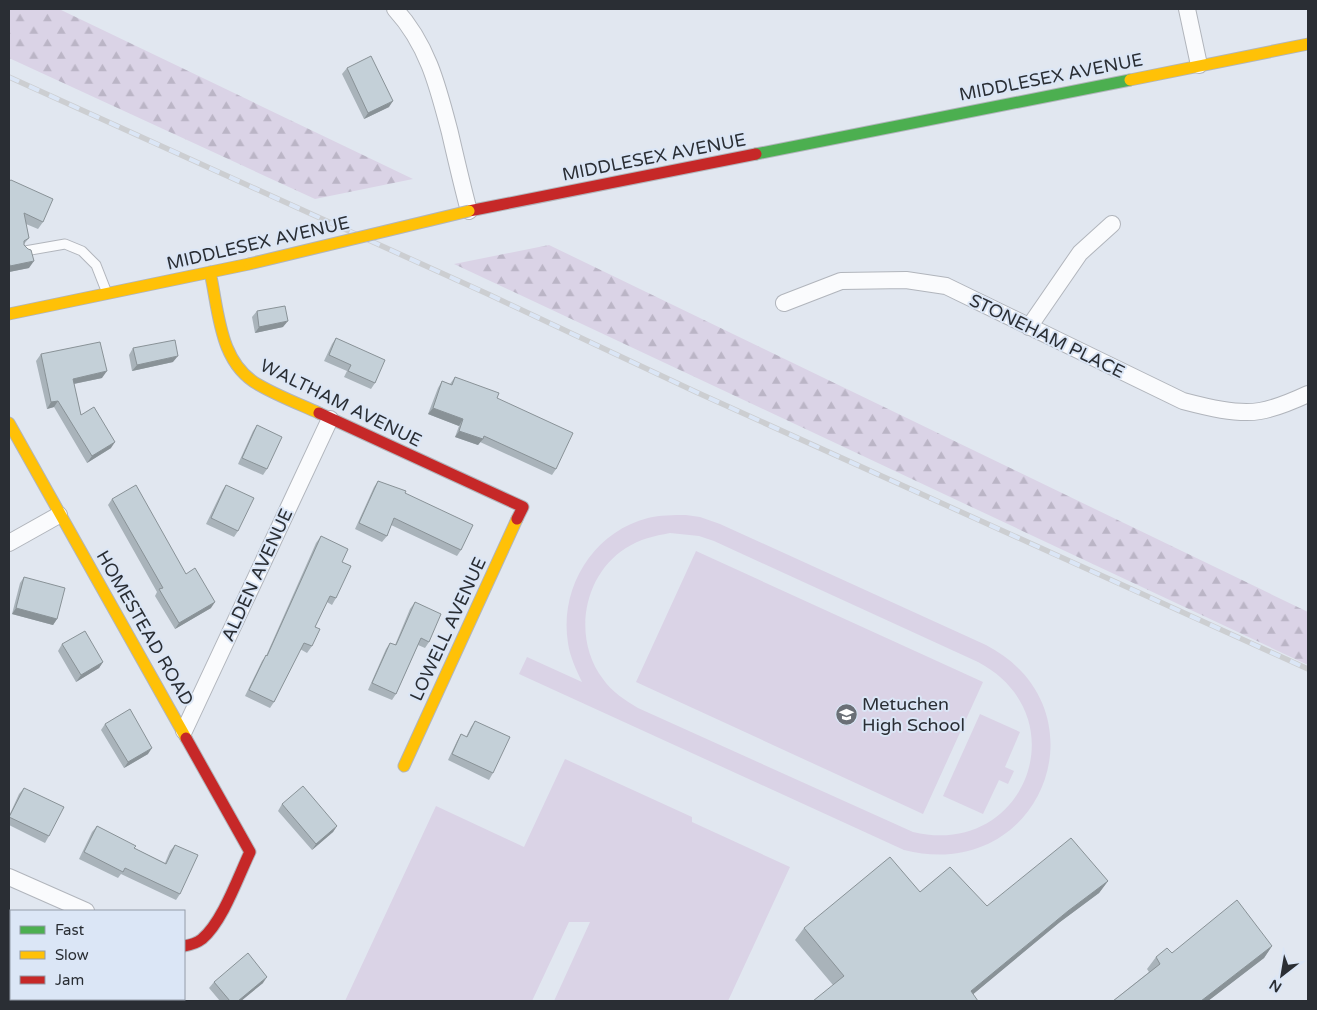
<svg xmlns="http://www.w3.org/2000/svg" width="1317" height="1010" viewBox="0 0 1317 1010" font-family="'Varela Round',sans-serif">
	<defs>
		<pattern id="forest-firs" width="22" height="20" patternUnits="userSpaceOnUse" patternTransform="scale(1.25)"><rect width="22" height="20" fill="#dad3e6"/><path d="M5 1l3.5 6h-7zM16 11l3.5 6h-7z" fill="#bbb5c6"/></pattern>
	</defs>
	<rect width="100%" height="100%" fill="#e1e7f0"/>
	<path fill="url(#forest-firs)" d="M9,9H59L413,179L315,199L9,58Z
		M549,245L1308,612V665L454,264Z"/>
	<path fill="#dad3e6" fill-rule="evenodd" d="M686,515L700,517L720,524L986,645C1109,709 1042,885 904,850L519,674L527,657L582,682C576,669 570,657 568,643C559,588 593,532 648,518C660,515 673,515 686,515ZM670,533L699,536L714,541L978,662C1080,716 1025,859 913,832L638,708C625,700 612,692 603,679C572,638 583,575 626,548C640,539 654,536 670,533Z
		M696,551L983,682L923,814L636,682Z
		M980,714L1020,732L1005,767L1014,771L1008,784L999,780L983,814L943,796Z
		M565,759L692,817V822L790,867L728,1001H554L590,922H569L532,1001H345L436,806L524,847Z"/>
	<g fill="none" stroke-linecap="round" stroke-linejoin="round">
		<defs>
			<path id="lane" d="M25,251L65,244L82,251L96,265L107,293"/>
			<path id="street" d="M395,9C428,45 438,87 450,133C456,159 462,185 469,211
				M1187,9L1199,65
				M784,303L841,281L906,280L946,286L1183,401C1206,407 1237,415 1260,411C1277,408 1293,401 1308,394
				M1029,327L1080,253L1112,224
				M9,543L59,515
				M184,731L330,419
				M9,877L86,911"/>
			<path id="fast" d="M756,154L1130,80"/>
			<path id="slow" d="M1130,80L1308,44
				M210,272C219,312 219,363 259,385C278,396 299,404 319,413
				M9,314L249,264
				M9,423L186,738
				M404,766L517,519"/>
			<path id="jam" d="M469,211L756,154
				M319,413L523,507L517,519
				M184,946C190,945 197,943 202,939C223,921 238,877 250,852L186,738"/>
		</defs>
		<use href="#lane" stroke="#b1b5bc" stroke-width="11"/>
		<use href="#street" stroke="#b1b5bc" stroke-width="18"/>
		<use href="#fast" stroke="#b1b5bc" stroke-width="13"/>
		<use href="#slow" stroke="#b1b5bc" stroke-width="13"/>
		<use href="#jam" stroke="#b1b5bc" stroke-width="13"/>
		<use href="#lane" stroke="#fafbfd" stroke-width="9"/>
		<use href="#street" stroke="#fafbfd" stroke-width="16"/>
		<use href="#fast" stroke="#4caf50" stroke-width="11"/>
		<use href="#slow" stroke="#ffc107" stroke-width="11"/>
		<use href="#jam" stroke="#c62828" stroke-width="11"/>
		<defs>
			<path id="rail" d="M9,77L490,295L696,392L1308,669"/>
		</defs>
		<use href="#rail" stroke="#ccced1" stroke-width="5.5"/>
		<use href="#rail" stroke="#dbe6f6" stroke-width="4" stroke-dasharray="11" stroke-linecap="butt"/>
		<defs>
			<path id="slow-bridge" d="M249,264L469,211"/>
		</defs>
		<use href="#slow-bridge" stroke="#b1b5bc" stroke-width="13" stroke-linecap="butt"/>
		<use href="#slow-bridge" stroke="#ffc107" stroke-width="11"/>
	</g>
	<path fill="#a9b3ba" d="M347,68L389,107L364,119L342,74Z
		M9,181L43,222L38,229L26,224L29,238L24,244L29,268L9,272Z
		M257,311L283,327L255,333L252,317Z
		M336,338L375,383L371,389L344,377L347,371L324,361L332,344Z
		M133,348L173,362L132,371L129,355Z
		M41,354L102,378L74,384L81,415L111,448L87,463L54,407L47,409L36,361Z
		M455,377L497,398L556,469L552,475L480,442L478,445L455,437L459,426L428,414L438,388L442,381L450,384Z
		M257,425L267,469L263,475L238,464L253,431Z
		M378,481L405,493L461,550L457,556L391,525L387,536L382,542L355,529L374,487Z
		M226,485L238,531L234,537L206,524L222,491Z
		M112,499L186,574L211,608L175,629L155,596L157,592L108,505Z
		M321,536L342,562L336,598L332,605L327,602L315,627L312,646L307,653L300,649L274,702L270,708L245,696L262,661L266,656L316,543Z
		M24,577L57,619L53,625L12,614L20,583Z
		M415,602L429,642L425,648L418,645L396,694L392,700L368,690L386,649L390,643L395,645L410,609Z
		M62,644L103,662L99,668L76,682L58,651Z
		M475,721L493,773L489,780L448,760L457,741L461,734L466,737L471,727Z
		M105,724L148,754L124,768L101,730Z
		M24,788L49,836L45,843L9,825V816L19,794Z
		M282,804L337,826L333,832L312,850L278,811Z
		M97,826L134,848L165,863L170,851L175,845L180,894L176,900L121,874L118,878L79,859L92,832Z
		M1108,881L1099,893L1060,922L973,994L833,985L795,940L804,928L920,892L987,906Z
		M1272,946L1264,958L1208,1001H1113L1149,972L1147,969L1156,957L1172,953Z
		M214,982L263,983L241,1001H220L209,988Z"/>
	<path fill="#899297" d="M393,101L389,107L364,119L368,113Z
		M34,261L29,268L9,272V267L10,266Z
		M288,321L283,327L255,333L259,327Z
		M178,356L173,362L132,371L137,365Z
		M107,371L102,378L68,385L73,379Z
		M58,401L54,407L47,409L51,402Z
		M433,408L463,419L459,426L428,414Z
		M459,431L483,439L478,445L455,437Z
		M115,442L111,448L87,463L92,456Z
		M215,602L211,608L175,629L179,623Z
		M16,608L57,619L53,625L12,614Z
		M103,662L99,668L76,682L81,675Z
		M152,748L148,754L124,768L128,762Z
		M337,826L333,832L312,850L316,844Z
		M1108,881L1099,893L1060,922L965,1001L971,991L1068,911Z
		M1272,946L1264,958L1208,1001H1201Z
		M267,977L263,983L241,1001H238Z"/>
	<path fill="#c4d0d8" stroke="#899297" d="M371,56L393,101L368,113L347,68Z
		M11,180L53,199L43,222L24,213L29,238L24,241V245L28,249L31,250L34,261L10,266L9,261V181Z
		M285,306L288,321L259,327L257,311Z
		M336,338L385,360L375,383L348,371L351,365L329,355Z
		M175,340L178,356L137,365L133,348Z
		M100,342L107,371L73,379L81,415L94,407L115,442L92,456L58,401L51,402L41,354Z
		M455,377L499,393L497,398L573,433L556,469L484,436L483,439L459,431L463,419L433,408L442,381L452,385Z
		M257,425L282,437L267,469L242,458Z
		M378,481L406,491L405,493L473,525L461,550L394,518L387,536L359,523Z
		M136,485L186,574L195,568L215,602L179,623L159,589L163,588L112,499Z
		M226,485L254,498L238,531L211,518Z
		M321,536L348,549L342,562L351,566L336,598L330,596L315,627L320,629L312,646L304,643L274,702L249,690L266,655L267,656Z
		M24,577L65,588L57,619L16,608Z
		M415,602L441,614L429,642L421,638L396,694L372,683L390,643L396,645Z
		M85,631L103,662L81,675L62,644Z
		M130,709L152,748L128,762L105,724Z
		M475,721L510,737L493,773L452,754L461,734L467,737Z
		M303,786L337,826L316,844L282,804Z
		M24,788L64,807L49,836L9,817Z
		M97,826L136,846L134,848L166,864L175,845L198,855L180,894L125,868L123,872L84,852Z
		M1071,838L1108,881L1068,911L971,991L978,1001H813L844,976L804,928L890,857L920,892L950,867L987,906Z
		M1237,900L1272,946L1201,1001H1113L1160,964L1156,957L1167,948L1172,953Z
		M9,916L11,917V931L9,937Z
		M248,953L267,977L238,1001H230L214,982Z
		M184,998L183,1001H128L129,999H184Z"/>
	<defs>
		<symbol id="school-disc" viewBox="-11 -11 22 22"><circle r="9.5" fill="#6a6f76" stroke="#dbe6f6"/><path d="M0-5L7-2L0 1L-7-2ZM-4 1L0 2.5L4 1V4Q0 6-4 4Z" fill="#fff"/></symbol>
	</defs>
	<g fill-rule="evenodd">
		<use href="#school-disc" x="834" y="702" width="25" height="25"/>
	</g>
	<g text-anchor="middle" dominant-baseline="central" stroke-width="4" stroke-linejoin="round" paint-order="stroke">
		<g font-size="18" fill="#2a2e34" stroke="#dbe6f6">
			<text transform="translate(1051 77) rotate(-11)">MIDDLESEX AVENUE</text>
			<text transform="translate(654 157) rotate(-11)">MIDDLESEX AVENUE</text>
			<text transform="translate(258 243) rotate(-13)">MIDDLESEX AVENUE</text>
			<text transform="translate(1047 336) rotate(26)">STONEHAM PLACE</text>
			<text transform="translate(341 403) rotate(26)">WALTHAM AVENUE</text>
			<text transform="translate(257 575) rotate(-65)">ALDEN AVENUE</text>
			<text transform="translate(145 628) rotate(60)">HOMESTEAD ROAD</text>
			<text transform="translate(448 629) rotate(-65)">LOWELL AVENUE</text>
		</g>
		<g font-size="18" fill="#2a2e34" stroke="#dbe6f6" text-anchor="start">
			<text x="862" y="704">Metuchen<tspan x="862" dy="21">High School</tspan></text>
		</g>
	</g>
	<rect width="1317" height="1010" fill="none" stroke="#2a2e34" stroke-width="20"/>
	<rect x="10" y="910" width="175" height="90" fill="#dbe6f6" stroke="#949ca8"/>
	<rect x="20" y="926" width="25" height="8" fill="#4caf50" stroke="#949ca8"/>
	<text x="55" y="935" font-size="15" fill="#2a2e34">Fast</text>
	<rect x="20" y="951" width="25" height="8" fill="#ffc107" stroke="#949ca8"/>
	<text x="55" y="960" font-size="15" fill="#2a2e34">Slow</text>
	<rect x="20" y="976" width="25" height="8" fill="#c62828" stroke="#949ca8"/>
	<text x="55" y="985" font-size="15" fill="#2a2e34">Jam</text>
	<g transform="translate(1282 975) rotate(211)" stroke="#dbe6f6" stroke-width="4" paint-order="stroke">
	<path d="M0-4L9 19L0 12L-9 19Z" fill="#2a2e34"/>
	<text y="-8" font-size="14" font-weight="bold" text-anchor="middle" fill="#2a2e34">N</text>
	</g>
</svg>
